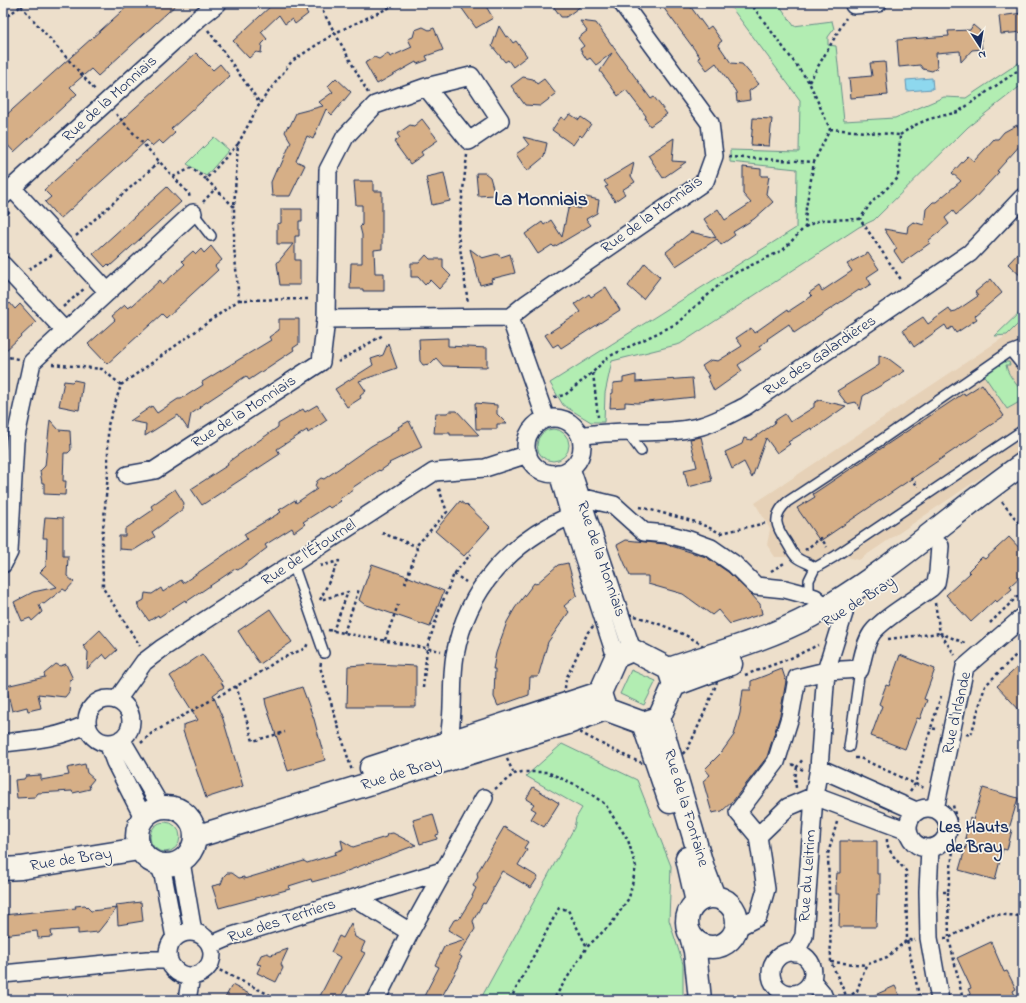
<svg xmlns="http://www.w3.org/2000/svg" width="1026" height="1003" viewBox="0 0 1026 1003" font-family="'Indie Flower',sans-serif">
	<rect width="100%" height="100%" fill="#eddfcb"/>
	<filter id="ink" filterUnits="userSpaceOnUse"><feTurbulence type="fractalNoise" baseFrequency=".025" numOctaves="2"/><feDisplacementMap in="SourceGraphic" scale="8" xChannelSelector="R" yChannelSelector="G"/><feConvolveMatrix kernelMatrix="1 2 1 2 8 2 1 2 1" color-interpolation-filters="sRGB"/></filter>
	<g filter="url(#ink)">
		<path fill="#e6d1b7" d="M1023,319V449L859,560L843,556L822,568L813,569L801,566L790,557H775L767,545L770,529L755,503L1007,335Z"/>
		<path fill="#b2edb2" stroke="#668e88" d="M728,3H778L794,26L832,21L834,29L828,37V45L836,46L844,121L895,118L944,97L966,98L1023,60V84L968,127L874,220L859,227L680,344L612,361L605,393L604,422H591L563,405L550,383L796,228L797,169L730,162V150L799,152L800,100Z
			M214,137L229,150L206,176L187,164Z
			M1023,309V319L1007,335L995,336Z
			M1004,362H1009L1010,365H1006C1008,379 1023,387 1023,400L1007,409L983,374Z
			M537 445a16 16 0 1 1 32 0a16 16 0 1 1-32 0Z
			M631,670L656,681L644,705L620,694Z
			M562,744L637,780L671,866L669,920L683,964V1000H480L574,828L576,818L582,808L526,776Z
			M150 837a15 15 0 1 1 30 0a15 15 0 1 1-30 0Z"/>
		<path fill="#8ed8ee" stroke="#6094b4" d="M932,78L933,89L907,91L906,80Z"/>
		<path fill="#d6af87" stroke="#1b2f5e" d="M131,3H178L98,76L91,69L70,87L77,94L14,152L3,140V118Z
			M270,3H301L308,14L295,24L292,19L285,24L279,15L261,32L267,39L262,44L261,53L256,52L249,58L233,41L272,5Z
			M458,3H484L493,18L476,28Z
			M551,3H585L566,17H561Z
			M660,3H679L680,5L690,6L707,29L711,26L722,41L718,44L731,63L742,64L759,84L749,91L750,100L737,102L736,92L716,63L707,70L698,58L700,57Z
			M1023,13V32L1001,34L999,16Z
			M580,21L596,23L651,99L654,97L667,114L650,126L645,119L646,116L626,90L618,96L600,71L612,53L596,65L590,58L587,60L580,49L584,46L578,38L587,31Z
			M973,25L980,31L982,49L972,50L961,62L960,51L936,53L937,68L932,71L923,69L920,65L899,67L897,40L949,36L948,31L970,30Z
			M499,26L506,37L508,36L513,43L516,41L527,56L513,67L508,60L505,62L492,46Z
			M423,27L429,30L434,28L443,50L426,56L428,60L417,64L416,62L377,84L365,63L374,57L379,59L388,53L390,57L412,47L408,39L413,37L415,30Z
			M196,53L213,70L220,64L230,76L171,129L175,133L163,144L159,140L152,146L147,140L60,219L45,202L51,197L44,190Z
			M885,62L888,95L851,98L849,78L872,76L870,63Z
			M523,77L533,79L537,84L544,79L556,94L540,106L525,105L511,86Z
			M336,78L351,92L332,115L326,109L313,139L307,136L296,161L305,165L290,196H272L271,182L277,168L280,167L291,142L285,132L287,127L290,126L296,113L323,106L319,102L333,92L328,86Z
			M570,114L579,120L581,117L591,124L582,137L580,135L573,145L552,130L561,117L565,120Z
			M753,118L772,119L769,146L751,145Z
			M422,119L438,140L421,152L423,155L410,164L394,142L400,138L397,134L410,125L414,126Z
			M1017,125L1023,135V142L997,171L999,172L973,200L956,215L953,211L945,218L949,224L928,241L930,243L902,263L894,251L897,249L884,229L907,233L908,226L913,222L924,225L926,209L933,202H936L961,181L952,173L964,160L968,156L974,161L994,139H998L1004,132Z
			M523,137L547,143L544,157L527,171L516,154L529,145Z
			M674,138L672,161L686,162L663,178L648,155Z
			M634,163L631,176L635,182L622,190L625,194L615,201L605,187L608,186L604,181Z
			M743,167L761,169V176H769L766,194L773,202L754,219L733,232L735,235L721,245L717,239L676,266L666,252L691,232L716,238L704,219L718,209L725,220L751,203L743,194Z
			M444,173L450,201L432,205L426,177Z
			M476,173H485L490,177L495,195L478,196Z
			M354,181H373V191H382V249L374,250L375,273H384V291H363V289H350L351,263H362V235L360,227L362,225V205H356Z
			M167,187L181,202L110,266L108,264L105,267L93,254Z
			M586,197L599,200L597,213L586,219L591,225L554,247L552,245L538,254L525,234L542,222L544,225L551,220L562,237L568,209L572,206L580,209L582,200Z
			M281,209H302V221H299V236H295V260H300V285H280L277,263L293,244H277V224L281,223Z
			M211,246L222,260L215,266L218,270L166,318L162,314L107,364L88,344L115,320L112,316L125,305L128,308L133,305L160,280L163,284L185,264L182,261L193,251L196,254L201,249L204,253Z
			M1023,248V278L1008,264Z
			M470,249L482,258L497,254L501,257L510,254L515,273L491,279L492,282L480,285Z
			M868,253L879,269L867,277L871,284L860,291L859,290L794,333L789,324L767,339L768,340L759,346L761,349L738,365L742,371L714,391L707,376H709L702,366L711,360L718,361L742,346L736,338L751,328L754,333L788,309L789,311L812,296L809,293L819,286L822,291L852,271L847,264Z
			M426,255L430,259H443V268L451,276L439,289L430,280L425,285L418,277H411V263H419Z
			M645,263L660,277L643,299L628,286Z
			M991,279L1002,293L975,316L977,319L956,333L952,327L948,330L945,325L914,347L903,330L923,317L928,324L949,309L951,312L956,311L978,296L975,292Z
			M606,287L620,310L561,348L558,344L553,347L545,335L581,312L575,304L589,294L591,297Z
			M10,303L15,309L20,304L36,322L3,353V310Z
			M279,319H299V344L293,348L294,350L249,380L246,376L199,407L200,408L191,414L188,429L178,415L145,436L146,424L130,421L152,406L157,413L178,399H181L203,385L202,382L271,340L269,337L279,330Z
			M448,338V346L487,348V367L443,366L436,358L430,364L423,365L420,361L419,339Z
			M388,343L397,368L359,381L366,391L360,396L361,398L347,407L335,389L373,365L371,359L383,355Z
			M879,355L889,359L905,371L863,396L860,410L856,402L847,404L837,391L879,365Z
			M636,375V382L692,378L694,397L638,403L625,402V407L610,408L611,394L613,393V383L623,382V378Z
			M74,380L83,382L79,410L59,406L64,381L72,382Z
			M982,384L1004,416L820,541L797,508L815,497L813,494L964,393L965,395Z
			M819,400L846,406L812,430L811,428L788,442L790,444L777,453L766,438L752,478L744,462L732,469L725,452L742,444L744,438L751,440L775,423L774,421L785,414L790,422L814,407V403Z
			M475,403L497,405V414L507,424H497V429H476Z
			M317,405L327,420L308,433L307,430L277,449L280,454L202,505L191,489L228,465L227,463L235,457L267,435L278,427V424L303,409L305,412Z
			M450,411H457L479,435H450V433H434L436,413H447Z
			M50,420L59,430L70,431L71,450L68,453H64L63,481H66L65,495L44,494V483H42L40,471L45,466Z
			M409,421L422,447L389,463L390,464L380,471L379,470L352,488L353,490L339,499L341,501L330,508L328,506L303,522L305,524L294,532L292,528L265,545L267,548L238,570L235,569L186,602L185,600L159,617L158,615L149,621L137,604L144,600L145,593L152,594L161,588L163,592L181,580L183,583L247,539L244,534L281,512L279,510L295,500L296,503L317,489L315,486L317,481L321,478L324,479L371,446L392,434L391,433L399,429L398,427Z
			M701,437L712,481L688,487L684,470L697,467L690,439Z
			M175,489L184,503L183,509L152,532L155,537L134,550L119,549V536H125V529L153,510L151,506Z
			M460,501L465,505L466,504L490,527L464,556L435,531Z
			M45,517L63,518V556H68L67,576L74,582L66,591L63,589L44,604L42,603L39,605L42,612L32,621L30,618L22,621L14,602L33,592L57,587L40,572L46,566L47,538H43Z
			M1009,537L1023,552V574L1010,586L1012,589L997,602L995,600L971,622L946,595L970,573L968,571L982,557L985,559Z
			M626,540L665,544L706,557L728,572L751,594L760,604L762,614L730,624L718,610L712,615L683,594L648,584V576H630L617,545Z
			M568,563L577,595L564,606L569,612L548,642L538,677H530L529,695L498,706L494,697L495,669H493L496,653L507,622L515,608L534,583L536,584L558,565Z
			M372,564L404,575L444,591L430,627L364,604L359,600Z
			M270,609L292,642L260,664L256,659L238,631Z
			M100,630L117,650L107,659L103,654L87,669L88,652L83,646Z
			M202,654L222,682H221L224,687L213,695L223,719L243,786L206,798L183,731V725L198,720L170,676Z
			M900,655L935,669L924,699L927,700L920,719L917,718L905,749L871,736L882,706L879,704L886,685L889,686Z
			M1023,662V714L997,686Z
			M56,664L60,666L66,664L73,679L70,680L69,692L65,697L38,694L41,708L28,711L27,707L12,711L6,686L45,677L44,674Z
			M375,664L416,666V707H347L348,666Z
			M782,669L786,681L780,715L767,757L733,801L722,811L712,813L703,781L710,775L705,769L721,753L734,735L740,713L743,690H751V681Z
			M302,687L314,719L325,760L288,771L266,705L265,699Z
			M85,764L87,773L94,779L89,785L90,789L73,793L72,791L38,793L35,797L17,798L15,780L24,779L26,776L41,775V780L69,775L67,768Z
			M533,787L559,803L544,827L531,819L536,811L531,808L534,804L526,799Z
			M983,788L1018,798L1009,829L1012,830L1007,850L1003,849L995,880L959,870L968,839L965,838L970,818L973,820Z
			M433,814L439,834L436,835L437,839L420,844L413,820Z
			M504,827L528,842L524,848L527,850L518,865L538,877L531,888L502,871L493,887V890L485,904L483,903L473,921L475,929L459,955L462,957L458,964L459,966L440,1000H422L439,967L435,965L444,947L465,940L448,930L454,920L459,919L473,896H472L476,888L473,886L478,877L477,873Z
			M393,833L416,845L334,876L312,882L311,879L289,886L290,889L219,908L212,886L221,884L224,876L227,873H232L239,878L244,877V879L304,861L307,863L336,854L335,852L343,849L341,840L353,847L386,837L387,834Z
			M840,841H877V874H880V894H877L876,927H839L840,894H836V884L837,873H840Z
			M141,902L143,921L118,925L117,908L98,932L78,934V929L51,931L52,937L38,938L37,931L3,935V915L76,908L75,906L85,905L91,911L117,908L116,905Z
			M351,923L355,937L365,942L361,951L365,953L339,1000H328L320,996L340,957L331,952L339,936L343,938Z
			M991,942L1004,972L1007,971L1016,989L1013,991L1017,1000H973L968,989L971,988L957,958Z
			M288,949L281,964L283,968L276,982L257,973L261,965L257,964L261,955L267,953L271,955Z
			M232,985L261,1000H224Z
			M895,986L902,1000H864Z"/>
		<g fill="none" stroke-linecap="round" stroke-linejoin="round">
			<defs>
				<path id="service" d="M193,213L211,236
					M1010,351L1023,367
					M627,432L641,451
					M293,564L324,653
					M815,568L834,557L1023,430
					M809,596V580L815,568C810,563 802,562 796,557C792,553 790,548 787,543C776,527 771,517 787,502L881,440L1010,351L1023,346
					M849,747L860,669"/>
				<path id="minor" d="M854,5L878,3
					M12,188L108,292
					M3,196L199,18L218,3
					M3,265L65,331
					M510,317L546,419
					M326,319L328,170L345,137L375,105L426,87L471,76L500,120L469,141L426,87
					M526 446a28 28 0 1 1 56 0a28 28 0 1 1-56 0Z
					M580,436C619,428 660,436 698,427C715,423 730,414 746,406L970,253L1023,197
					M571,468L632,650
					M558,473L570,516L616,657
					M127,475L155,470L321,362L326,319L510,317L526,304L705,181L714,156L710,123L622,3
					M580,497L614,505L644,532L667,534L689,540L711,548L734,564L756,586L785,589L800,593L815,598L826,608
					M3,564L9,552L15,441L32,362L193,213
					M87 721a22 22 0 1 1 44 0a22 22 0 1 1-44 0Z
					M117,700L144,662L161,649L434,472L485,468L528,454
					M121,739L161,807
					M448,742C455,714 450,684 455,655C467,589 510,542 570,516
					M3,743C33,740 60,738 87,724
					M108,743L115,762L143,817
					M819,768L916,811
					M908 828a20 20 0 1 1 40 0a20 20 0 1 1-40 0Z
					M935,809L965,667L1023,617
					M758,836L738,812L776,762L790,717L797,678L826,671L860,669C863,657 865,643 872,633C883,618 915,600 931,588L936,583L938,572L940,546
					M930,848L928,891L929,938L940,1000
					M181,862L193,932
					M159,865L163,875L175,938
					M355,898L410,932
					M736,928L758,917L766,889L758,836L788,807L814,796L908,831
					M168 954a22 22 0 1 1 44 0a22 22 0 1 1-44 0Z
					M211,945L232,936L445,870
					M771 973a21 21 0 1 1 42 0a21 21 0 1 1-42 0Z
					M795,953L804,936L814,796L819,768L826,671L844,613
					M3,974L147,960H169
					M812,981L822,993L825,1000
					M187,1000L191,976
					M376,1000L410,932L484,798"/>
				<path id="tertiary" d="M632,650L669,669L674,685L659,718L643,723L605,709L600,693L616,657Z
					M669,669C716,653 766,640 811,616C888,574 951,514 1023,464
					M674,685L731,664
					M659,718L703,868L714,897
					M643,723L670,802
					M371,768L600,693
					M137 836a29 29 0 1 1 58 0a29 29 0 1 1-58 0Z
					M195,837L568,723L605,709
					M687,858L697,902
					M3,869L21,868L139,849
					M687 922a25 25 0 1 1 50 0a25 25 0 1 1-50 0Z
					M691,936L695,951L700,1000"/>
			</defs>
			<use href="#service" stroke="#1b2f5e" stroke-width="12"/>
			<use href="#minor" stroke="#1b2f5e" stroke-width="20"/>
			<use href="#tertiary" stroke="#1b2f5e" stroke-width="25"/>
			<path stroke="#1b2f5e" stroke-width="2.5" stroke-dasharray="3 3" stroke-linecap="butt" d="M21,6L96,91
				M3,19L25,3
				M208,30L260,103L292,61L335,33L318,3
				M809,82L846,18
				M368,93L335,33L399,3
				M116,114L189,194L190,199
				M830,129L900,135L898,178L871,203L860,219
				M900,135L913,126L929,119L958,112L1023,67
				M238,144L206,179L234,207L238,144L260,103
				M467,155L458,234L468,303
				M729,157L814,162
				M173,177L191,168L206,179
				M203,202L215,189
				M3,218L10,211
				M805,227L820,220L860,219L902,281
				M76,236L159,162
				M29,269L53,254
				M239,300L311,299
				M63,307L85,288
				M3,356L18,359
				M338,362L383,335
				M52,364L102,369L121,385L108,425V474L102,540L103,588L140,646
				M593,373L598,417
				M121,385L239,300L234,247V207
				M554,397L565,395L593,372L608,357L676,324L729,276L783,250L805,227L806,208L814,162L830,129L809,82L754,8L748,3
				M911,477L918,487
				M1002,502L1023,528
				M640,507L696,522L721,533L719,536
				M382,533L416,546
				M721,533L766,523
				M805,550L821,538L827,547
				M320,566L339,561L320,600L348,592L333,631
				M771,571L786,562
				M454,574L466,582
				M405,584L417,550L416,546L447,512L438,486
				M935,603L940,633L967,644
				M618,611C640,617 699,635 711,654C716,662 718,672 717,681C717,685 691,743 688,748C681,756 670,767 658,767C644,768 587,736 572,728L563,706L566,679L588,632L603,615Z
				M990,623L1023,591
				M328,630L441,651
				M344,633L359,589
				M888,639L940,633L955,655
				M385,640L398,605
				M321,663L320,667L352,771
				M745,675L789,659L818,645
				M236,686L253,741L285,732
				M423,688L427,648L440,608L454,574L471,554
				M936,729L931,728L941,696
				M966,734L971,735L985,686L1023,648
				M141,743L152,733L258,674L278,660L306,648L308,642
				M855,758H860L924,788
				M507,759L514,774
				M792,764L797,767L795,778L796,788
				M803,770L797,767L803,759
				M495,789L514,774L522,772H547L581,787L605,804L628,840L636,867L629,898L612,923L587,947L553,1000
				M910,791L915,784L931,728
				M837,822L828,854L831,962L848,1000
				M887,839C886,851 899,862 906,871L907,940L920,1000
				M943,892H948L954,842L958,829L953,805
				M948,892L949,938L963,1000
				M944,938H949L990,914L1023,916
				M831,962L866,965
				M209,965L280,1000
				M847,998L857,991L866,965L887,957L907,940H915
				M510,1000L559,908L568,910L587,947"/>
			<use href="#service" stroke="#f7f3e8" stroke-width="9"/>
			<use href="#minor" stroke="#f7f3e8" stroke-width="17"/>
			<use href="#tertiary" stroke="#f7f3e8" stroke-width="22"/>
		</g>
	</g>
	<g text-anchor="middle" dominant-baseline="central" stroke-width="3.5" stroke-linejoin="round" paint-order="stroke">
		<g font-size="16" fill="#1b2f5e" stroke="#f7f3e8">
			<text transform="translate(110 99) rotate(-42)">Rue de la Monniais</text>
			<text transform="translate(652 215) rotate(-36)">Rue de la Monniais</text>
			<text transform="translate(820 356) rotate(-34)">Rue des Galardières</text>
			<text transform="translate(244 412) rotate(-33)">Rue de la Monniais</text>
			<text transform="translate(309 553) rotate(-33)">Rue de l'Étournel</text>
			<text transform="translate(601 559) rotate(71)">Rue de la Monniais</text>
			<text transform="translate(859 602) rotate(-32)">Rue de Bray</text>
			<text transform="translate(957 713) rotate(-77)">Rue d'Irlande</text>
			<text transform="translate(401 774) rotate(-17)">Rue de Bray</text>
			<text transform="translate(686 808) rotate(73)">Rue de la Fontaine</text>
			<text transform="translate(71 860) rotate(-9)">Rue de Bray</text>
			<text transform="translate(808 876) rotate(-86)">Rue du Leitrim</text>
			<text transform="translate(282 921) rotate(-18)">Rue des Tertriers</text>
		</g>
		<g font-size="17" font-weight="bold" fill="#1b2f5e" stroke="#f7f3e8">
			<text x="974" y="827">Les Hauts<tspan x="974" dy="20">de Bray</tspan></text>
		</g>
		<g font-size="20" font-weight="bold" fill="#1b2f5e" stroke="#f7f3e8">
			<text x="541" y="200">La Monniais</text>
		</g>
	</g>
	<rect width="1026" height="1003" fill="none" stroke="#f7f3e8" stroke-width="16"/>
	<rect x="8" y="8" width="1010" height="987" fill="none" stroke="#1b2f5e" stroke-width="1.5" filter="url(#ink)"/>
	<g transform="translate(980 46) rotate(168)" stroke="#f7f3e8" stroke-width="3" paint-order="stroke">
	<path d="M0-3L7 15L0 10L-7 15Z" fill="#1b2f5e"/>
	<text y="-6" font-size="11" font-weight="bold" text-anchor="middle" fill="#1b2f5e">N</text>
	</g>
</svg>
